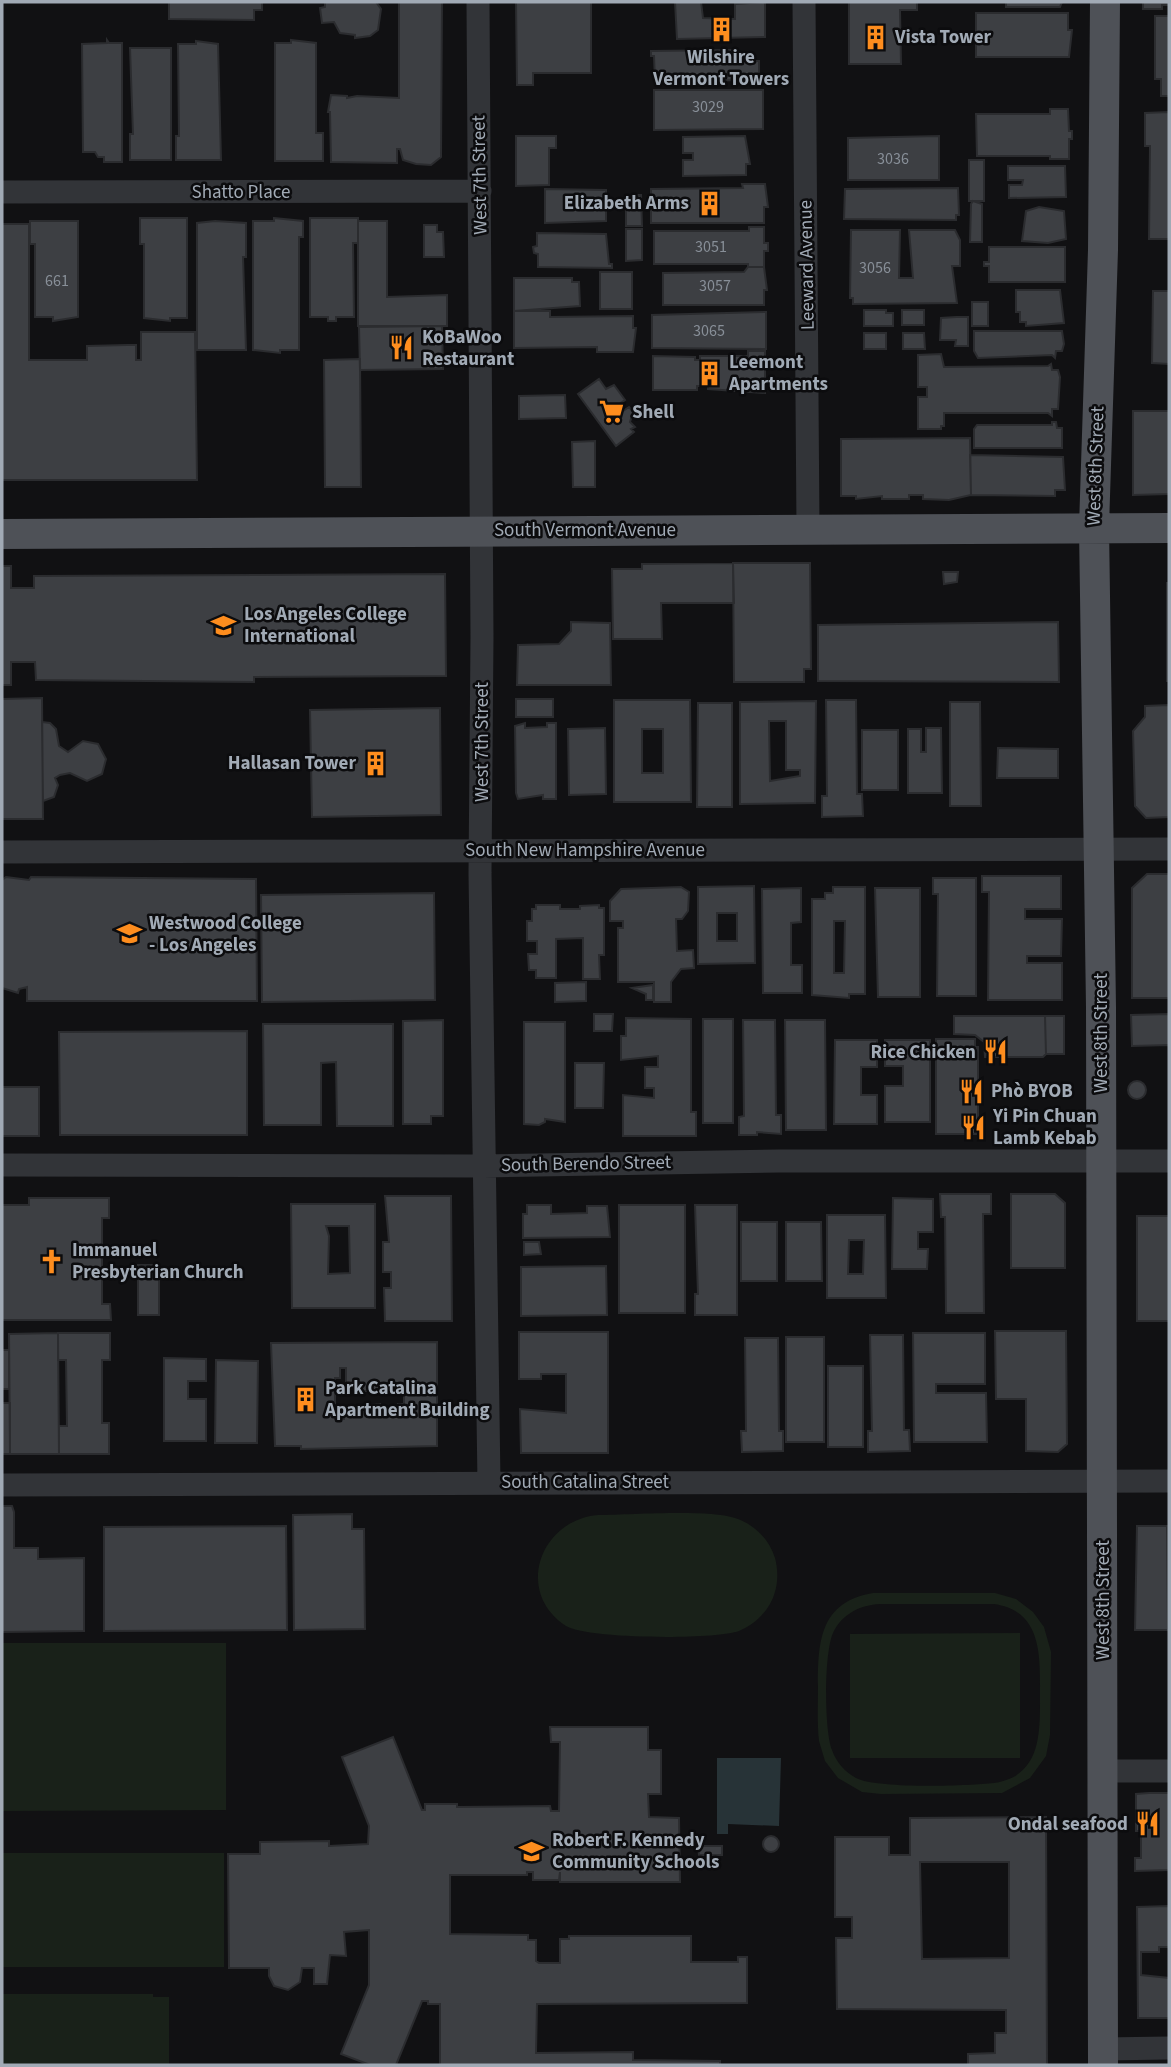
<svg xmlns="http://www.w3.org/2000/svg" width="1171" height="2067" viewBox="0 0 1171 2067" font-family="'Source Sans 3',sans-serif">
	<rect width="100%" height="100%" fill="#111113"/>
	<path fill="#192119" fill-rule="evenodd" d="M598,1515C631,1515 707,1509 735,1518C754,1524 769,1539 775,1558C779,1573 778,1590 770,1604C763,1616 752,1626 739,1631C714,1640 587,1639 566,1626C514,1592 540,1520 598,1515Z
		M873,1593H995L1016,1599L1033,1612L1044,1627L1051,1652L1050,1735L1046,1756L1030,1778L1002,1793L881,1794L862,1792L838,1778L825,1761L819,1741C817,1723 818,1704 818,1686C818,1641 820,1602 873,1593ZM880,1604H994C1042,1611 1040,1655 1040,1694C1040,1732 1042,1776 994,1783C967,1786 877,1789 856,1778C845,1772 836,1762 832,1750C824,1730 824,1653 833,1633C842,1614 860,1605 880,1604Z
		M1020,1633V1758H850V1634Z
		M2,1643H226V1810L2,1811Z
		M2,1853H224V1967H2Z
		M2,1994H153V1997H169V2065H2Z"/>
	<path fill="#273337" d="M717,1758H781L779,1826L728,1824V1834H717Z"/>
	<path fill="#3d3f43" stroke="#2b2c2f" stroke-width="2" fill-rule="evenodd" d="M169,2H262V10H254V20L169,19Z
		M325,2H376L381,9L378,30L370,36L355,38V35L340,33L334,22L322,23L320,8L325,7Z
		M399,2H442L441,157L431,165L416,164L403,160L400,149H397V163L331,162L330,112H328L331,95L347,96V98L357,96L399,98Z
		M516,2H591V73H533V85H517Z
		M675,2H701L703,18L735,19V4L765,2V37L677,39Z
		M849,2H917V10H900L901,64H849Z
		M1006,2H1062L1060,7H1006Z
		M1143,2H1169V5H1162V9H1143Z
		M976,13H1068V30H1072L1069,57H976Z
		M1155,16H1169V96H1161V79H1155Z
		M107,40L109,43H122V162H104V157H98L95,152H83L82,44L107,43Z
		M291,40L316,43V133H323V161H275V43H291Z
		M196,41L218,44L221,160H176V136H179L178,44H196Z
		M130,48H171V160H130V134H133Z
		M734,50V61H759V80L655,81L654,56H651V51Z
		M654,90H763V129L654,130Z
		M1050,109H1068L1069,131H1072V139H1069V159H1050V156H977L976,114H1050Z
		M1169,112V239H1149L1150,146H1145V113Z
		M516,136H556V148H549V185L516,186Z
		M745,136L750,164H746V175L683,176V160H693V153H683V137Z
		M939,136V180H848V138Z
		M969,160H984V201H969Z
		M1008,166H1065L1066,197L1009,198V185H1022L1023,180H1008Z
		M742,184H765L768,207H764V223H651V189L743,188Z
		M958,188L959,215H956V220L844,219L845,189Z
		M545,189L606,190V221L545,223Z
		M626,195H641L642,226H626Z
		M973,201L982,204V242H970L971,204Z
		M1039,207L1064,211L1066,239L1048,243L1022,241L1026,211Z
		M140,218H187V318H170V321L144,318V244H140Z
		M274,218L303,221V237H299V350H280V353L253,350V221H274Z
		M310,218H358V243H353L354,317H336V321H328V317H310Z
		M30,221H78V317L53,321V317H35V244H30Z
		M215,221L246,223V257H243L246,350H197V223Z
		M358,221H387V297L447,295V326H358Z
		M2,224H29V360H87V346L127,345H136V360H141V332H195L197,480H2Z
		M424,225H437V232H443L444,257H424Z
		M749,227H764V243H768V251H764V267H748V264H654V231H749Z
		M626,229H642V260L626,261Z
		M851,230H900L899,278H913L909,230H955L960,240V266H952L957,303L853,304V298H850Z
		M537,233L606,234L609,264H612V268L538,267V254L534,253L533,247L537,246Z
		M989,247H1065V282H989V266H984V262H989Z
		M748,267H764L767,290H764V305H663V273L744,272Z
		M600,272H632V309H600Z
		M514,278H572V282H579L580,306L514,311Z
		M1016,290H1060L1064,323L1026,326V322H1020V312H1016Z
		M1153,291H1169V364L1152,363Z
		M972,302H988V326H972Z
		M864,310H886V313H893V326H864Z
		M902,310H924V325H902Z
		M514,311H550V317L633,316V328H636L633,352H597V347L514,348Z
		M766,312V349L652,348V315Z
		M956,317H968V346H955L956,340H940L941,318Z
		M442,326L443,369L360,370L359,327Z
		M974,331H1062L1064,344L1062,351H1056L1055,358L1052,355L978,358L974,351Z
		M864,333H886V349H864Z
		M903,333H924L925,349H903Z
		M748,351H765V393L708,389V386H697V390H653V356L695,357V360H700V356H748Z
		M941,354L944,367L1048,366L1051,364L1052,370H1058L1060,377L1058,409H1052V416L1048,413H944V426H941V429H918V397H927V387H918V355Z
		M360,359L361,487H325L324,360Z
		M599,379L606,389L614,385L625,400L618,405L623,411L629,407L633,412L630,422L635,427L631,429L634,432L616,446L578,394Z
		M565,395L566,418L519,419V396Z
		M1133,411H1169V494L1133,495Z
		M1052,422H1056L1057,428H1062V448H974V429L977,425H1052Z
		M970,438L971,495L949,500L923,499V495H909V499H882V496L856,499V496H841V439Z
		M595,441V487H573L572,442Z
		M970,455L1063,457L1065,490H1055V496L971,495Z
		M733,563H810L811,669H804V682H734Z
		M733,563L734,603H661L662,639H613L612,569H642V564Z
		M2,566H11V588H34V576L445,574L446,676L254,677V682L36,680L35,662H11V685H2Z
		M943,572H958L957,582L944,584Z
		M1167,583H1169V681H1167Z
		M571,622L610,623L611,685H517L518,645L559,644L571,631Z
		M1058,622L1059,682L818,681V625Z
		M42,698L43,819H2V699Z
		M516,699H553V717H516Z
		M614,700H690L691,802H614ZM642,729H663V773H642Z
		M826,700H856L857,794H862L863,816L822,817V796H827Z
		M816,701L815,803L740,804V702ZM769,721H786V770H800V776L770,781Z
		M950,702H980L981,806H950Z
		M698,703H732V807H697Z
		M1169,705V817L1146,818L1135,806L1133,731L1145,717V706Z
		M440,708L441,815L312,817L310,710Z
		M42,722L50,723L56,729L59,746L68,752L83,741L98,744L106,759L102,774L87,781L70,773L60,775L55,778L58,785L54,797L43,801Z
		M525,723V728L547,727V723H556V799H543V795L518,799L516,793L515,726Z
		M605,728L606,794L569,795L568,729Z
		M926,728H941L942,793H908V729H921V752H926Z
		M862,730H898V790H862Z
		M998,748L1058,749V778H997Z
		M1147,874H1169V998H1132V888Z
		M982,876H1061V909H1025V919H1062L1061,956H1027V963H1062V1000H988L989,892H982Z
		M6,877L29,880L31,877L256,879L257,1001H27V987L19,989L18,993L2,988V880Z
		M933,878H976V996H937L938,894H933Z
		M754,886L755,963L698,964V887ZM717,913H737V941H717Z
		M681,887L689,892L688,911L682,919H676L677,951L693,950L694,968L681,969L671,982V1002H654V982H618V928H623V921H610V901L621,889Z
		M833,887H865V994H849V998L812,995V899H825V893H833ZM834,921H845L844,973H834Z
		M801,888V922L791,923V965H802V993H763L762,889Z
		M875,888H920V997H878Z
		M434,893L435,1000L262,1002L261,895Z
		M536,905H560V909H580V906L599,905V908H604V955H599L600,979H583V938L556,939V978H536V970H529L528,954H537V941H527V921H532V909H536Z
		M586,982V1001L555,1002V983Z
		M653,985V1000H646V994L632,988Z
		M594,1014H613L612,1031H594Z
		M1169,1014V1065V1045L1132,1046L1131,1015Z
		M954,1016H1045L1046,1054L1043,1057H985L984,1042L975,1035L954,1034Z
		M1045,1016H1064V1054H1046Z
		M626,1018L691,1019V1112H696V1136H623V1095L654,1098V1088H645V1067H658V1056L621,1060V1036H626Z
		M703,1019H733V1123H703Z
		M443,1020V1116H431V1124H403V1021Z
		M743,1020H775L776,1115H781V1134L757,1132V1135H739V1117L744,1116Z
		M785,1020H825L826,1130H786Z
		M524,1022H565V1122L545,1119V1122L539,1125L524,1124Z
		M263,1024H393V1126H337L336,1062L321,1063V1125H264Z
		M247,1031V1135H60L59,1032Z
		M936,1039H975V1047H978V1134H936Z
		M835,1040H877V1067H861V1095H877V1124H834Z
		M885,1040H930V1122H885V1086H903V1066H885Z
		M575,1063H604L603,1108H575Z
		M1128 1090a9 9 0 1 1 18 0a9 9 0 1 1-18 0Z
		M2,1087H39V1136H2Z
		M940,1194H991V1214H983L984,1313H946L945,1217H941Z
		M1011,1194H1055L1065,1203V1268H1011Z
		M385,1196H451L452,1321H385L384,1288H391V1272H383V1242H389Z
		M29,1198H109V1218H102V1304H110L111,1320H2V1205H29Z
		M893,1198L933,1199V1232H918V1249H928L927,1269H892Z
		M291,1204H375V1308H292ZM326,1226H349L350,1273L328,1274L329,1236Z
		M527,1205H551V1214L587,1213V1206H607L610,1237L523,1238V1214H527Z
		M619,1205H685V1313H619Z
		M695,1205H737V1315H695V1294H698Z
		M827,1215H885L886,1298H827ZM849,1240H864L863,1274H848Z
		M1137,1216H1169V1321H1137Z
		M741,1222H777V1281H741Z
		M786,1222H821L822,1281H786Z
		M524,1242H539L541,1254L524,1255Z
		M138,1265H159V1315H138Z
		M606,1266L607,1315L521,1316V1267Z
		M995,1331H1066L1067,1444L1058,1452L1026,1451V1399H996Z
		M519,1332H608V1453H521L520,1409L566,1413V1374H541V1379H519Z
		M58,1333H110V1360H102V1423H109V1454H59V1426H67L66,1360H58Z
		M58,1333L59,1454H10L9,1334Z
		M913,1333H985V1384H936V1393H986L987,1442H914Z
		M870,1335H903L904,1430H909L910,1451L868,1452V1431H872Z
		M786,1337H824V1442H786Z
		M745,1338H778L779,1431H783V1451L742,1452L741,1431H746Z
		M437,1342V1446L301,1449V1446H275L271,1343ZM340,1368H346V1391H404V1404H398V1407H380V1404L344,1407V1419H335V1378H340Z
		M2,1350H9V1389H2Z
		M164,1358L206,1359V1381H188V1399H206V1441H164Z
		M216,1360L258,1361L257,1443H215Z
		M828,1366H863V1447H828Z
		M2,1403H10V1454H2Z
		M2,1506H12L14,1512V1548H38V1559L84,1558V1631L2,1632Z
		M352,1514V1529H364L365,1629L294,1630L293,1515Z
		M286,1526L287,1630L104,1631V1527Z
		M1137,1526H1167L1168,1630H1135Z
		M550,1727H648V1750H661V1794H648L649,1817L679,1818L680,1882H560V1872L559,1880H533V1872H527V1875H450V1934L528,1935V1940H536V1961L539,1963H560V1939H569V1936H691V1962H738V1957H747V2003L537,2004L536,2053L633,2052V2060L720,2061V2065H440V2004H428V2001H422L396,2065H370L341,2054L369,1985V1930L344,1932L346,1956L330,1955L327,1984H314V1968H302L300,1982L288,1990L274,1986L269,1976V1968H229L228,1854H260V1842L329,1841V1846L368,1844L369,1826L342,1757L393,1737L422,1810H425V1804H457V1807L550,1806L551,1811H559L560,1742H551Z
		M1149,1793H1169V1870L1135,1871V1858H1141V1831H1136V1794Z
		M1046,1817L1047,2065H968V2054L995,2053V2033H1006V2010L837,2009L836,1938H852V1917H835V1837H889V1855H910V1818ZM920,1862H1009V1958L922,1959Z
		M763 1844a8 8 0 1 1 16 0a8 8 0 1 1-16 0Z
		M698,1846H722V1855H699Z
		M1169,1906V1947H1159V1952H1141V1975L1169,1978V2018H1138L1137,1907Z"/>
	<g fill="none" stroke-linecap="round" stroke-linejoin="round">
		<path stroke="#323438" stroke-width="23" d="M478,2L482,637L480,873L489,1482
			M804,2L808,529
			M2,192L480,191
			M2,852L1169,849
			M2,1165L484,1166L779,1161H1169
			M2,1485L1169,1481
			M1104,1771H1169
			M1103,2049L1169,2048"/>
		<path stroke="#4e5157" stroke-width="30" d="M2,534L1169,528
			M1103,2065L1101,1007L1094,527L1103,250L1105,2"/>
	</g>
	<defs>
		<symbol id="building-bare" viewBox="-9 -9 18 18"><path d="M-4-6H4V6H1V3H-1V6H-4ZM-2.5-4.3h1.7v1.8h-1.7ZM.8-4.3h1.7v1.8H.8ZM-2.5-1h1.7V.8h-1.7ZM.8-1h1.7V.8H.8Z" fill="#fe8d1e" stroke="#0c0c0e" stroke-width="2.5" paint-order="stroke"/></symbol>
		<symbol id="restaurant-bare" viewBox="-9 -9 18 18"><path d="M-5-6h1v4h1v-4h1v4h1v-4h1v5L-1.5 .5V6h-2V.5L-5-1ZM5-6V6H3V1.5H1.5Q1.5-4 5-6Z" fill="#fe8d1e" stroke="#0c0c0e" stroke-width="2.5" paint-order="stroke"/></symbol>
		<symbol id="supermarket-bare" viewBox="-9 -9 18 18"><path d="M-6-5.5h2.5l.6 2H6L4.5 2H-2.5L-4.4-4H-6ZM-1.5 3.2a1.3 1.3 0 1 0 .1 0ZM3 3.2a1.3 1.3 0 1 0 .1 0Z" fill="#fe8d1e" stroke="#0c0c0e" stroke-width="2.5" paint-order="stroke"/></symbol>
		<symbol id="school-bare" viewBox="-9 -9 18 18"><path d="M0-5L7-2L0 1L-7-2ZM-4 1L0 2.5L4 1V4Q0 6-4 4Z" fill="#fe8d1e" stroke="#0c0c0e" stroke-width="2.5" paint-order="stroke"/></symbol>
		<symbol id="church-bare" viewBox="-9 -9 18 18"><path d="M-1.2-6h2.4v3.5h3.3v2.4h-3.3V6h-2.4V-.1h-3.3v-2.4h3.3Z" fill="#fe8d1e" stroke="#0c0c0e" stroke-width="2.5" paint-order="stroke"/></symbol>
	</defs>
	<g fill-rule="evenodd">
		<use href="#building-bare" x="704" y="12" width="35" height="35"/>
		<use href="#building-bare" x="858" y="20" width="35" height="35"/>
		<use href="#building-bare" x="692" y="186" width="35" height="35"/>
		<use href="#restaurant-bare" x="384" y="330" width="35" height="35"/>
		<use href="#building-bare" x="692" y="356" width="35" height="35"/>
		<use href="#supermarket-bare" x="594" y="394" width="35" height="35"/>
		<use href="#school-bare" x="206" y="608" width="35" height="35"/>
		<use href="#building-bare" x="358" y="746" width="35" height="35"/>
		<use href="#school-bare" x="112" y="916" width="35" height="35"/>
		<use href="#restaurant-bare" x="978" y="1034" width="35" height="35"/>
		<use href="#restaurant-bare" x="954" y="1074" width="35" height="35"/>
		<use href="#restaurant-bare" x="956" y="1110" width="35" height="35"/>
		<use href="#church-bare" x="34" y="1244" width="35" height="35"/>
		<use href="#building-bare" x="288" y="1382" width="35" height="35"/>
		<use href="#restaurant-bare" x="1130" y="1806" width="35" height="35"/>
		<use href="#school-bare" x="514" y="1834" width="35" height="35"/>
	</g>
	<g text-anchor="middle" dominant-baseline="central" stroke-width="5" stroke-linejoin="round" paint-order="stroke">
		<g font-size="16" fill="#888f98">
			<text x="708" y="107">3029</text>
			<text x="893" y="159">3036</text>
			<text x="711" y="247">3051</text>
			<text x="875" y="268">3056</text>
			<text x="57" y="281">661</text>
			<text x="715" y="286">3057</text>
			<text x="709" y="331">3065</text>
		</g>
		<g font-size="19" font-weight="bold" fill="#a1aab5" stroke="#0c0c0e" text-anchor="start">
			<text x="895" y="37">Vista Tower</text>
			<text x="721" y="57" text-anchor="middle">Wilshire<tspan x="721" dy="22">Vermont Towers</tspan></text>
			<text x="689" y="203" text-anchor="end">Elizabeth Arms</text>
			<text x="422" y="337">KoBaWoo<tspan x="422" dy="22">Restaurant</tspan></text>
			<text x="729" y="362">Leemont<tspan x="729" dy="22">Apartments</tspan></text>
			<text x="632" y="412">Shell</text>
			<text x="244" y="614">Los Angeles College<tspan x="244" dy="22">International</tspan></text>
			<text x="356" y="763" text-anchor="end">Hallasan Tower</text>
			<text x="149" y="923">Westwood College<tspan x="149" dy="22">- Los Angeles</tspan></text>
			<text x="976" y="1052" text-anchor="end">Rice Chicken</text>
			<text x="991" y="1091">Phò BYOB</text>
			<text x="993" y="1116">Yi Pin Chuan<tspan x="993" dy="22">Lamb Kebab</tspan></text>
			<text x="72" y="1250">Immanuel<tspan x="72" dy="22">Presbyterian Church</tspan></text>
			<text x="325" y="1388">Park Catalina<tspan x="325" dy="22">Apartment Building</tspan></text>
			<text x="1128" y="1824" text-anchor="end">Ondal seafood</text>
			<text x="552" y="1840">Robert F. Kennedy<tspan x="552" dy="22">Community Schools</tspan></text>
		</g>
		<g font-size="19" fill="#a1aab5" stroke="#0c0c0e">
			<text transform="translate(480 175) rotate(-91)">West 7th Street</text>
			<text x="241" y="192">Shatto Place</text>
			<text transform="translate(807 265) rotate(-91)">Leeward Avenue</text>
			<text transform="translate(1096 466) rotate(-88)">West 8th Street</text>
			<text x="585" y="530">South Vermont Avenue</text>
			<text transform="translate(482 742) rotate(-90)">West 7th Street</text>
			<text x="585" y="850">South New Hampshire Avenue</text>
			<text transform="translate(1101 1033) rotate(-90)">West 8th Street</text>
			<text transform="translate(586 1164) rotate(-1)">South Berendo Street</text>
			<text x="585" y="1482">South Catalina Street</text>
			<text transform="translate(1103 1600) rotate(-90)">West 8th Street</text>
		</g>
	</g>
	<rect width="1171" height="2067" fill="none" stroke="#a1aab5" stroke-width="7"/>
</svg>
